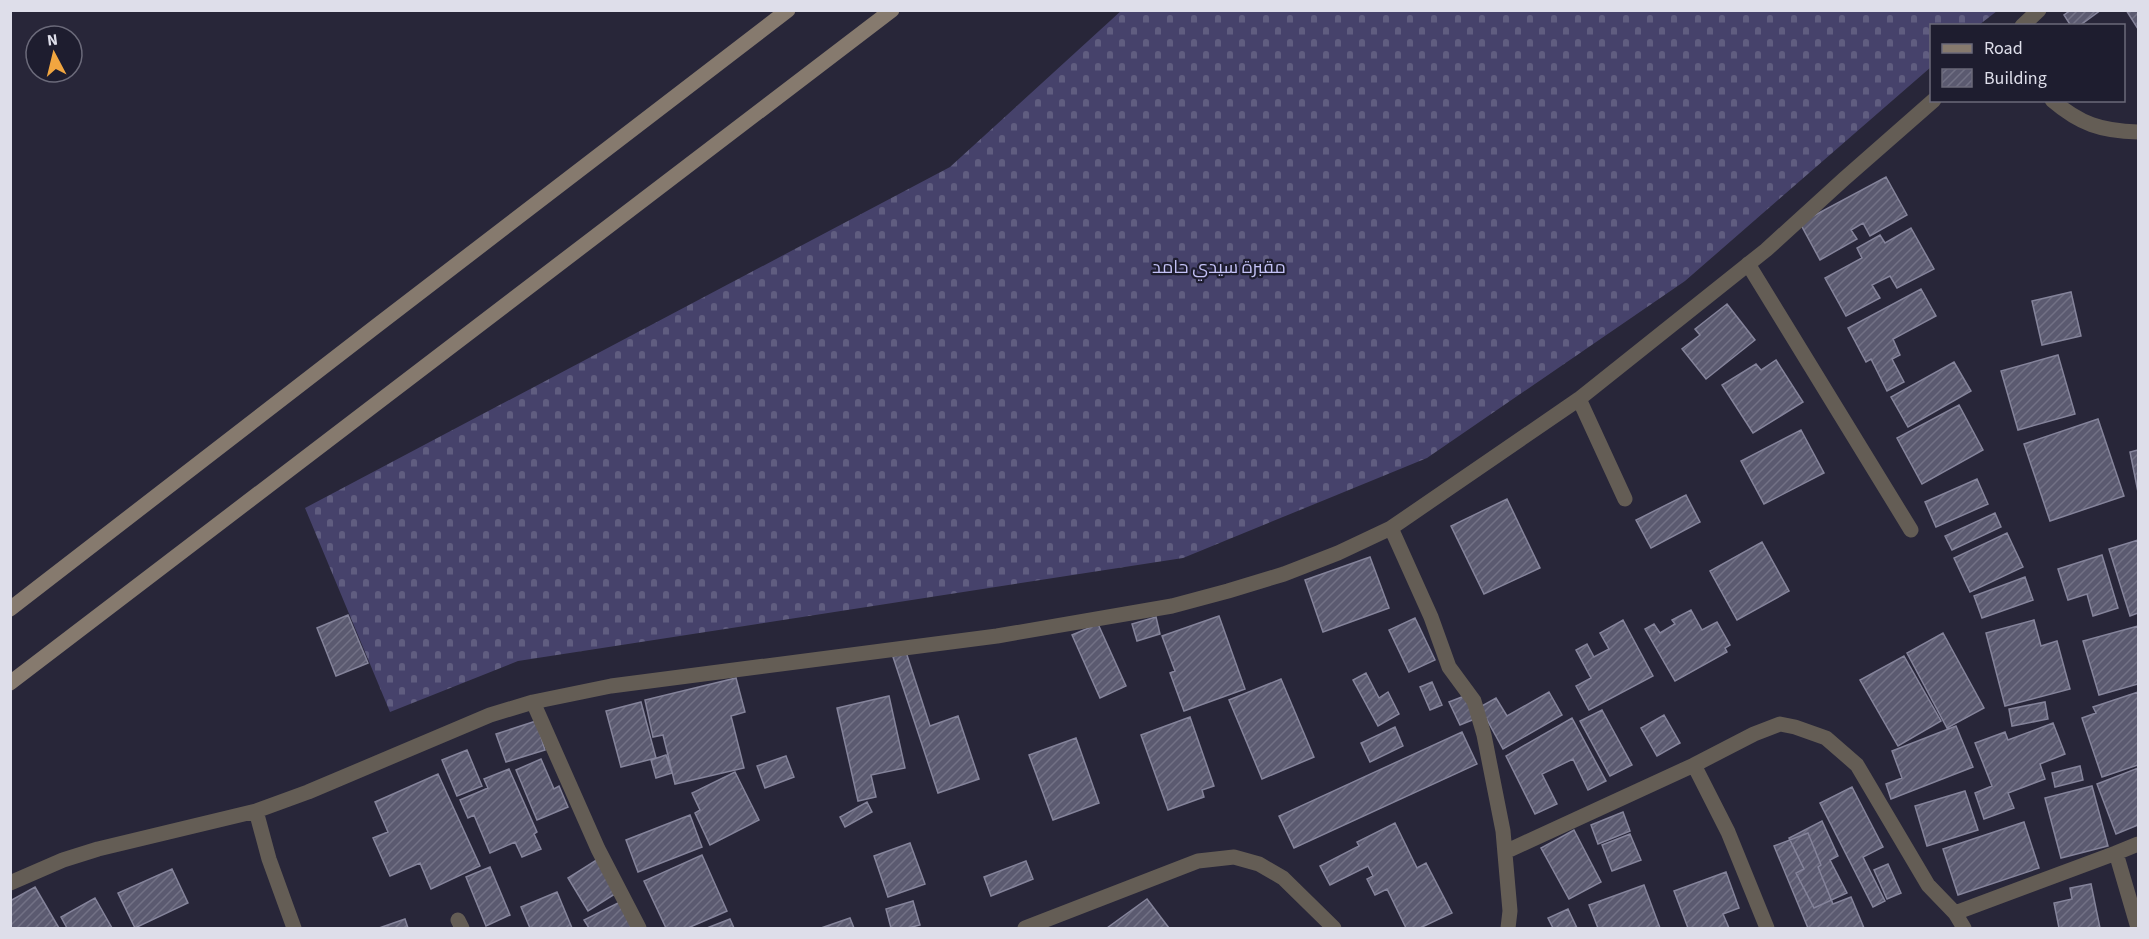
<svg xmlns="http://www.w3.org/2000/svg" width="2149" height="939" viewBox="0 0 2149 939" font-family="'Source Sans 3',Cairo,sans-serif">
	<defs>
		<pattern id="cemetery-stones" width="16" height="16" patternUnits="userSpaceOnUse" patternTransform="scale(1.5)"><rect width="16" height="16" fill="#46426b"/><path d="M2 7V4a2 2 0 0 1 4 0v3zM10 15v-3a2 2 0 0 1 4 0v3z" fill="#605d80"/></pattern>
		<pattern id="building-hatch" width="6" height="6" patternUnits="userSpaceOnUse" patternTransform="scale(1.5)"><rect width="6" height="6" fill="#5b5a70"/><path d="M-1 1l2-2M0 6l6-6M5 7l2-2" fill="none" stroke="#727185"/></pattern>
	</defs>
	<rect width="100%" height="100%" fill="#282639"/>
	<path fill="url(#cemetery-stones)" d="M1122,10L1997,11L1979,25L1932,26L1931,67L1685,281L1427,458L1183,558L518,661L390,712L305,508L950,167Z"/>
	<path fill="url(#building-hatch)" stroke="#85849b" stroke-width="1.5" d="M2071,10H2101L2079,26H2071L2064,15Z
		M2126,10H2138V29Z
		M1886,177L1907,215L1870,236L1863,223L1851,230L1857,239L1820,260L1800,223Z
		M1911,228L1934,269L1897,288L1890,276L1872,285L1880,298L1846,316L1825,278L1862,258L1857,248L1880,235L1885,243Z
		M1921,289L1936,316L1893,339L1900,355L1892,359L1904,382L1887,391L1871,359L1866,362L1848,328Z
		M2071,292L2081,336L2042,345L2032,301Z
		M1727,304L1755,340L1706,379L1682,349L1700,335L1695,329Z
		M2058,355L2075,414L2018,430L2001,371Z
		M1776,360L1803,402L1753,433L1722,385L1756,364L1761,370Z
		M1954,362L1971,391L1908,427L1891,397Z
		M1959,405L1983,450L1922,484L1897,438Z
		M2098,419L2124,496L2050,521L2024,444Z
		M1801,430L1824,473L1764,504L1741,461Z
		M2138,450V492L2130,452Z
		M1977,479L1988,504L1936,527L1925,502Z
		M1686,495L1700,522L1651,548L1636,520Z
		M1507,499L1540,568L1484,594L1451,526Z
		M1995,513L2001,527L1952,550L1945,536Z
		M2007,533L2023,567L1970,592L1954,558Z
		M2138,540V613L2130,616L2109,549Z
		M1762,542L1789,591L1737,620L1710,571Z
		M2102,555L2118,608L2093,616L2087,594L2068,600L2058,569Z
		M1370,557L1389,608L1323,632L1305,580Z
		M2025,577L2033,600L1982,618L1974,596Z
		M1691,610L1702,630L1717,622L1730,645L1725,648L1727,652L1675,681L1645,629L1654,624L1660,633L1675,624L1672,620Z
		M348,615L368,663L336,676L317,628Z
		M1219,616L1245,689L1184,711L1170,673L1175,671L1162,636Z
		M1156,617L1160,634L1137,641L1132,624Z
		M1415,618L1435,660L1409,672L1389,630Z
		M1623,620L1653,676L1589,710L1576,686L1591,678L1576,650L1587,644L1594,657L1609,649L1600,633Z
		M2034,620L2041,646L2057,641L2070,689L2005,706L1986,633Z
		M1098,624L1126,686L1100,698L1072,635Z
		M2138,626V684L2099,695L2083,641Z
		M1943,633L1984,708L1947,728L1907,653Z
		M906,652L930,726L958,716L979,779L938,793L893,657Z
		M1904,656L1941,721L1898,746L1860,680Z
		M1366,673L1379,698L1388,692L1399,714L1378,726L1353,680Z
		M736,678L745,712L731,716L744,768L675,784L663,735L653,737L645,700Z
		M1281,679L1314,757L1262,779L1229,700Z
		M1432,682L1442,705L1430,710L1420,687Z
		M1549,692L1562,715L1503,749L1480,707L1496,698L1507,716Z
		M2138,692V765L2102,777L2082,718L2096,713L2093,707Z
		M1467,695L1477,718L1460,725L1449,702Z
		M889,696L905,768L871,775L876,797L858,801L837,708Z
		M641,702L656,758L621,767L606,711Z
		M2045,702L2048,719L2012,726L2009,709Z
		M1602,710L1632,765L1610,776L1580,721Z
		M1664,715L1680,743L1657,756L1641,728Z
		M1190,717L1214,786L1202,790L1204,797L1168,810L1141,735Z
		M1572,718L1606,781L1588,790L1573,759L1542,774L1557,804L1535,814L1506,756Z
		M536,721L545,750L506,762L496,734Z
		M2053,723L2065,754L2040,764L2045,779L2008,793L2014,808L1984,819L1975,793L1992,786L1975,743L2005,732L2008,740Z
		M1956,726L1973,767L1891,799L1886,784L1902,778L1892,751Z
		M1395,727L1403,746L1370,762L1361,743Z
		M1462,732L1477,764L1294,848L1279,816Z
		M1076,738L1099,803L1053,820L1029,755Z
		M467,750L482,786L457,796L442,760Z
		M666,755L672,773L656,778L651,760Z
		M786,756L794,777L765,788L757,766Z
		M541,759L554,789L559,786L568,807L537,820L516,770Z
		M2080,766L2083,780L2055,787L2052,773Z
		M2138,768V825L2116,834L2097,784Z
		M509,769L537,832L534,834L541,849L522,857L515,842L490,853L474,815L468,818L460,800L488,788L484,779Z
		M735,772L759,820L710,845L695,813L700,810L692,793Z
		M438,774L480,866L431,889L420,863L390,876L373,838L388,832L375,802Z
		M2092,786L2108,846L2061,858L2045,798Z
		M1852,787L1883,847L1863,857L1885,901L1873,907L1820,803Z
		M1965,791L1978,830L1927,846L1915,806Z
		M867,802L872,812L845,827L840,817Z
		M1623,812L1630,831L1598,844L1591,825Z
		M690,815L702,847L638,872L626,840Z
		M1822,821L1838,856L1830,860L1847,893L1814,908L1796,873L1804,869L1789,838Z
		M2024,822L2039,868L1958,895L1943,849Z
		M1395,823L1417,868L1426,863L1452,913L1420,928H1406L1387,889L1375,895L1367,879L1373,876L1368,866L1330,885L1320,866L1359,846L1357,842Z
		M1574,830L1601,882L1569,899L1541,848Z
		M1808,833L1821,865L1818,867L1833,904L1851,897L1864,928H1808L1774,846Z
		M1630,834L1641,860L1612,871L1602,845Z
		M910,843L925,884L888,897L874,856Z
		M702,855L727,911L688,928H666L644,881Z
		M598,859L618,892L588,911L568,878Z
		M1026,861L1033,879L991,896L984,877Z
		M1888,864L1901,893L1887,899L1874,870Z
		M490,867L510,915L486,926L466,877Z
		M172,869L188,903L135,928L118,893Z
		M1726,872L1739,908L1723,914L1729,928H1688L1674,891Z
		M2091,884L2100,928H2059L2054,903L2072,899L2070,888Z
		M1644,885L1660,928H1598L1589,905Z
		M35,887L59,928H10V901Z
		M557,892L572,928H530L521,907Z
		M95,898L112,928H67L61,917Z
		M1147,899L1169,928H1107Z
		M913,901L920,925L908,928H891L886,909Z
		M620,902L633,928H589L584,920Z
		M1568,909L1577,928H1553L1548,918Z
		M850,918L854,928H821Z
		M405,919L408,928H379Z
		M730,919L734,928H707Z"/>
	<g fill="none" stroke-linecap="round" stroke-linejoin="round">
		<path stroke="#645d55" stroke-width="15" d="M2022,26L2039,10
			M2052,100C2080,124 2101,131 2138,132
			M1748,264L1911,530
			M1579,399L1625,499
			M1391,528L1431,617L1449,667L1474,701L1484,735L1503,831L1510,911L1508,928
			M533,702L598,849L639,928
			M256,811L269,859L294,928
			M1505,852L1694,765
			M10,883L63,860L98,849L256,811L308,792L490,715L533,702L611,686L997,636L1172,606L1228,591L1284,574L1338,553L1391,528L1579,399L1766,250L1844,179L1934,100
			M1955,913L2116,853
			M458,920L462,928
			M1025,928L1198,861L1234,857L1259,864L1283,878L1334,928
			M1767,928L1728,832L1694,765L1754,734L1780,724L1795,727L1826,738L1857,765L1928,885L1955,913L1964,928
			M2138,928L2116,853L2138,844"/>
		<path stroke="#867a6e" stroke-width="15" d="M10,609L375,327L788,10
			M10,683L892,10"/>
	</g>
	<g text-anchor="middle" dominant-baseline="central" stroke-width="4.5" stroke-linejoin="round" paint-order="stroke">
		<g font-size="18" fill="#c3c1f5" stroke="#1e1d2f">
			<text x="1219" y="267">مقبرة سيدي حامد</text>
		</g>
	</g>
	<rect width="2149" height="939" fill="none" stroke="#dedeea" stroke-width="24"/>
	<rect x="1930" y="24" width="195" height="78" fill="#1e1d2f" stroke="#6b6a7a" stroke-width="1.5"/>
	<rect x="1942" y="44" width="30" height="9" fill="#867a6e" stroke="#6b6a7a" stroke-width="1.5"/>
	<text x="1984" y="54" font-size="18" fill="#dedeea">Road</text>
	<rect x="1942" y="69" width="30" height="18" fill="url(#building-hatch)" stroke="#6b6a7a" stroke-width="1.5"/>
	<text x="1984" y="84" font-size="18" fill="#dedeea">Building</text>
	<g transform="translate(54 54) rotate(353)"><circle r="28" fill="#1e1d2f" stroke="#6b6a7a" stroke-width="1.5"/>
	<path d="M0-4.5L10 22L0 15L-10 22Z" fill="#f1a640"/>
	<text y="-9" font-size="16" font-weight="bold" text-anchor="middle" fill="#dedeea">N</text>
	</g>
</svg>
